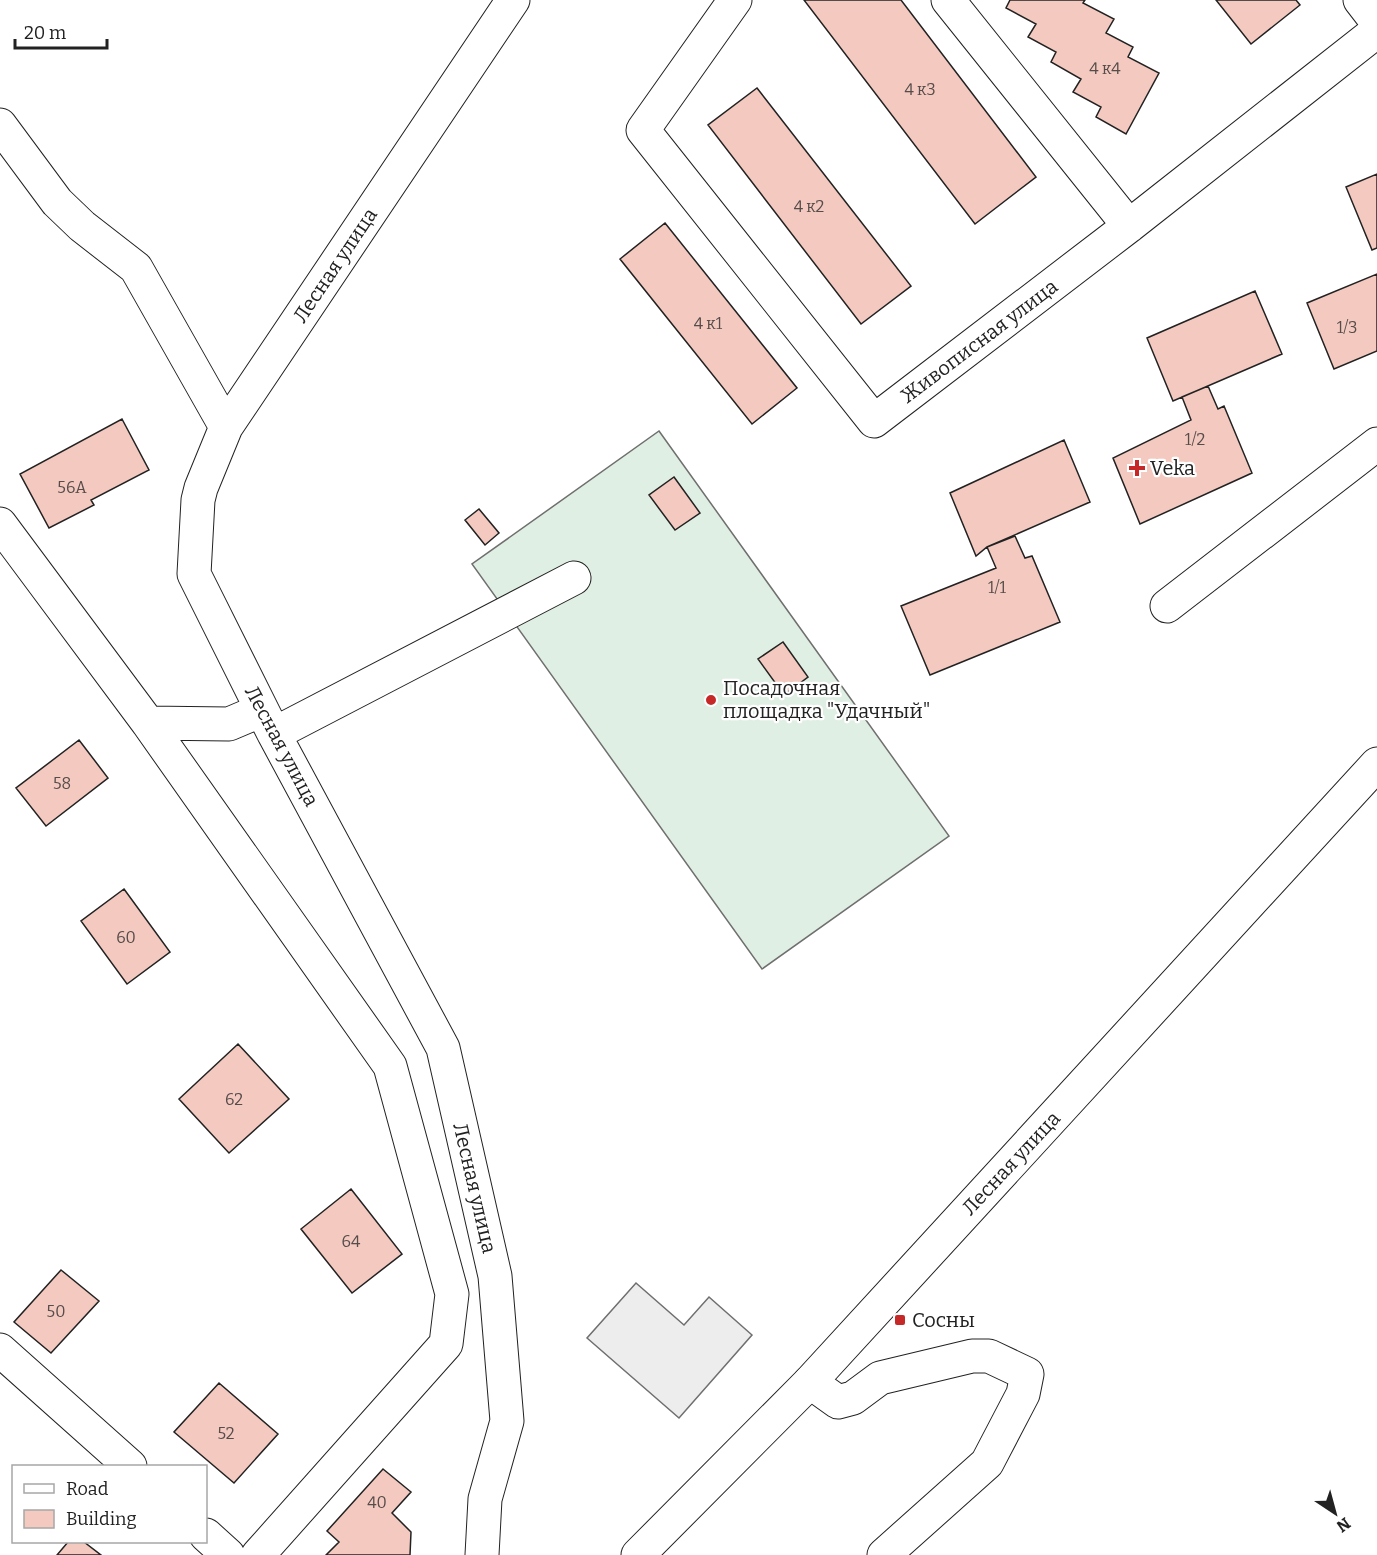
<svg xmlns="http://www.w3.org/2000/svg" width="1377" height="1555" viewBox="0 0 1377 1555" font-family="Bitter,serif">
	<rect width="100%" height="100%" fill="#fff"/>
	<path fill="#e0efe3" stroke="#6f6f6f" stroke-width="1.5" d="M659,431L949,836L762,969L472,564Z"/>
	<path fill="#ededed" stroke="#6f6f6f" stroke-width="1.5" d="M636,1283L684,1325L709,1297L752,1335L679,1418L587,1338Z"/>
	<path fill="#f3c9c0" stroke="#222" stroke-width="1.5" d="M804,0H901L1036,177L975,224Z
		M1010,0H1085L1083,3L1114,19L1106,33L1133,47L1128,57L1159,73L1126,134L1096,117L1101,107L1073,92L1081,79L1051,62L1056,52L1028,37L1036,24L1006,8Z
		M1216,0H1296L1300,5L1251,44Z
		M757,88L911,286L861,324L708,125Z
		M1377,174V248L1372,250L1346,187Z
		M665,223L797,388L752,424L620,259Z
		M1377,274V351L1334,369L1307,303Z
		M1255,291L1282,354L1173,401L1147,338Z
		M1208,386L1218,409L1224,406L1252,473L1140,524L1113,458L1191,420L1182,397Z
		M122,419L149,470L91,500L94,505L49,528L20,474Z
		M1064,440L1090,502L987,547L976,556L950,493Z
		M674,477L700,513L675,530L649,495Z
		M479,509L499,533L485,545L465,520Z
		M1015,536L1025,558L1032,556L1060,622L930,675L901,606L996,568L987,547Z
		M783,642L808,677L784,695L758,659Z
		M79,740L108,778L46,826L16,788Z
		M124,889L170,952L127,984L81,921Z
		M238,1044L289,1099L229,1153L179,1099Z
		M351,1189L402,1254L352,1293L301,1229Z
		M61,1270L99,1301L51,1353L14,1322Z
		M219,1383L278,1434L234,1483L174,1432Z
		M383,1469L411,1492L392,1513L411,1532L410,1555H326L339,1542L327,1531Z
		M68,1542H84L101,1555H57Z"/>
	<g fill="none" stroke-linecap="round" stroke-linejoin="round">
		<defs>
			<path id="minor" d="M735,0L643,130L874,421L1129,226L1377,31
				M948,0L1129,226
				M1360,0L1377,22
				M0,125L57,202L82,226L136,268L226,427
				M0,524L148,723L390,1066L452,1294L446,1344L258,1555
				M1167,606L1377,444
				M148,723L229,724L262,710
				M274,734L574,578
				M0,1350L130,1466
				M810,1382L838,1402L853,1398L880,1378L972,1356H989L1027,1374L1023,1394L987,1463L884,1555
				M206,1535L228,1555
				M482,1555L485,1499L507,1421L495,1276L443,1048L274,734L194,574L198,500L201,488L226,427L513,0"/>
			<path id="major" d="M638,1555L810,1382L1377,764"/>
		</defs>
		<use href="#minor" stroke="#222" stroke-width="35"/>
		<use href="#major" stroke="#222" stroke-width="35"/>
		<use href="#minor" stroke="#fff" stroke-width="33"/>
		<use href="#major" stroke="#fff" stroke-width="33"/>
	</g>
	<g fill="#c62828" stroke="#fff" stroke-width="2">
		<path d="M1134 459h6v6h6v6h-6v6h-6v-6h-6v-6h6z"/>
		<circle cx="711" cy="700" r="6"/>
		<rect x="894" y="1314" width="12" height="12" rx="3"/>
	</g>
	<g text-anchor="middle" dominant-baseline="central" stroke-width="4.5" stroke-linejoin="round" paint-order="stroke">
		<g font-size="16" fill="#564c4a">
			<text x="1105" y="68">4 к4</text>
			<text x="920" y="89">4 к3</text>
			<text x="809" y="206">4 к2</text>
			<text x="708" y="323">4 к1</text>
			<text x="1347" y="327">1/3</text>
			<text x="1195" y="439">1/2</text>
			<text x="72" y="487">56А</text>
			<text x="997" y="587">1/1</text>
			<text x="62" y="783">58</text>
			<text x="126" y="937">60</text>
			<text x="234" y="1099">62</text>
			<text x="351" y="1241">64</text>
			<text x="56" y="1311">50</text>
			<text x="226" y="1433">52</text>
			<text x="377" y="1502">40</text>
		</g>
		<g font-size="20" fill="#222" stroke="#fff">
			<text transform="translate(335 265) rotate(-56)">Лесная улица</text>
			<text transform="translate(979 341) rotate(-37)">Живописная улица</text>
			<text transform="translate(282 746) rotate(62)">Лесная улица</text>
			<text transform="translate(1011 1163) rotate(-47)">Лесная улица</text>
			<text transform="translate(475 1188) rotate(77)">Лесная улица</text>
		</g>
		<g font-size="20" fill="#222" stroke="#fff" text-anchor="start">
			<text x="1150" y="468">Veka</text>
			<text x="723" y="688">Посадочная<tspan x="723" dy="23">площадка "Удачный"</tspan></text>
			<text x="912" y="1320">Сосны</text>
		</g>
	</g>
	<rect x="12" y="1465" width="195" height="78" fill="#ffffff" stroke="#a7a7a7" stroke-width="1.5"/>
	<rect x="24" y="1484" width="30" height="9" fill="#ffffff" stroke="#a7a7a7" stroke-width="1.5"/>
	<text x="66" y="1495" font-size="18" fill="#222222">Road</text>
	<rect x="24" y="1510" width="30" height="18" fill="#f3c9c0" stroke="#a7a7a7" stroke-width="1.5"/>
	<text x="66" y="1525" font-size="18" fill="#222222">Building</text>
	<g transform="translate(1335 1513) rotate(144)" stroke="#ffffff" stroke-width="4.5" paint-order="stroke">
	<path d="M0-4.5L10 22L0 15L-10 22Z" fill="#222222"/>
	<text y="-9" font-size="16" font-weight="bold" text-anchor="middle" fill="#222222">N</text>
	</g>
	<path d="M15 39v9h92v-9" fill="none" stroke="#222222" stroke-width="3"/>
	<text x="24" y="39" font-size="18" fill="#222222" stroke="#ffffff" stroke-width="4.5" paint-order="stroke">20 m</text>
</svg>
